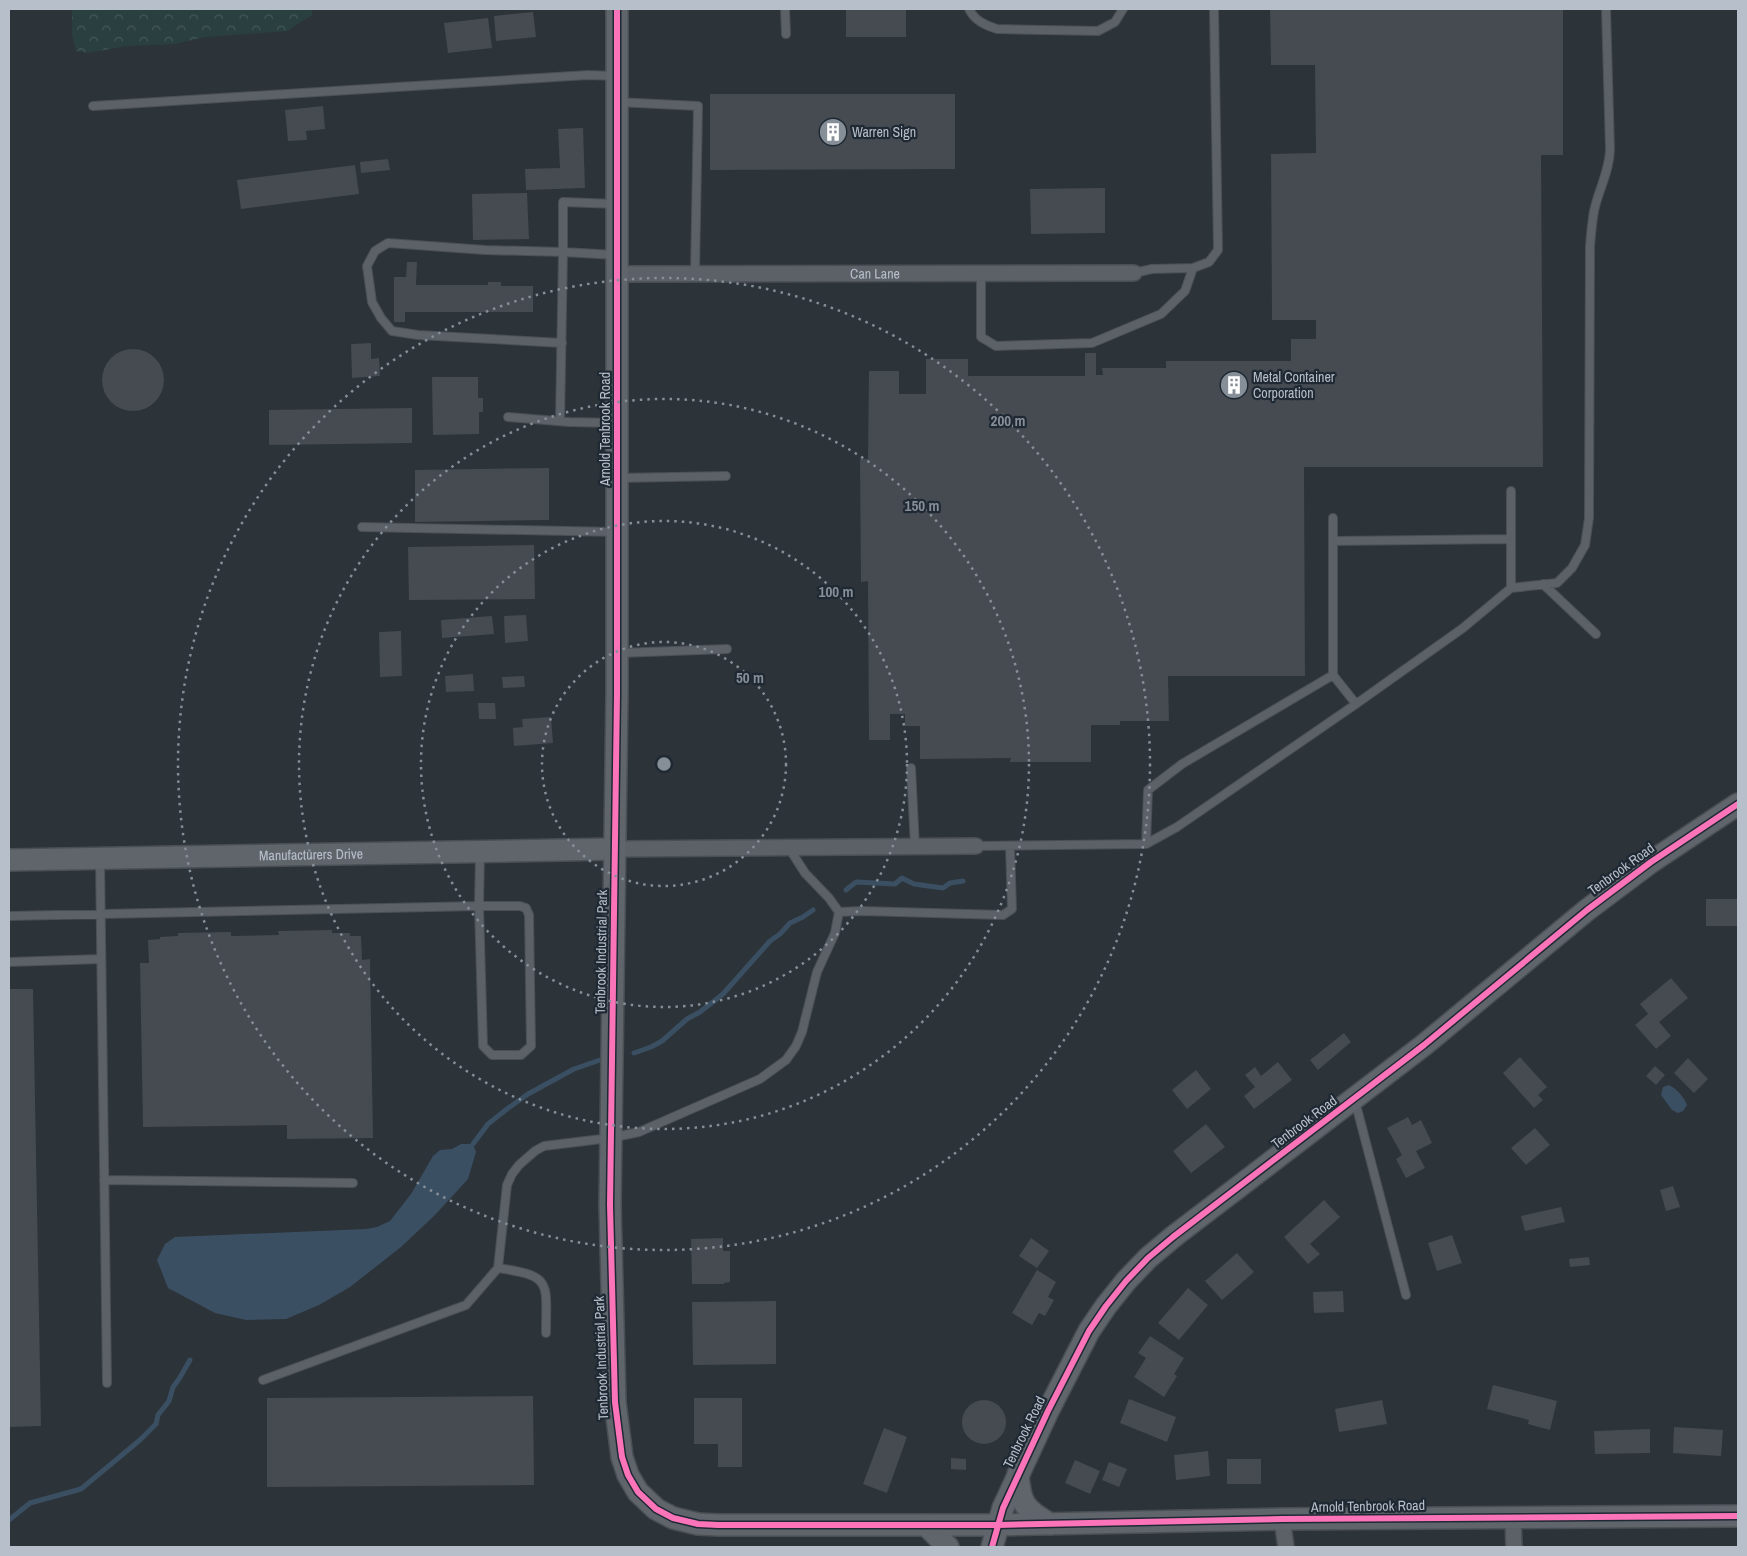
<svg xmlns="http://www.w3.org/2000/svg" width="1747" height="1556" viewBox="0 0 1747 1556" font-family="'Archivo Narrow',sans-serif">
	<defs>
		<pattern id="forest-crowns" width="20" height="18" patternUnits="userSpaceOnUse" patternTransform="scale(1.25)"><rect width="20" height="18" fill="#293f40"/><path d="M2 6a3 3 0 1 1 6 0M12 15a3 3 0 1 1 6 0" fill="none" stroke="#46595a"/></pattern>
	</defs>
	<rect width="100%" height="100%" fill="#2c3339"/>
	<path fill="url(#forest-crowns)" d="M72,9H312V15L287,31L205,37L175,44L127,46L88,53L76,51L72,34Z"/>
	<path fill="#3b4f63" d="M1669,1085C1677,1089 1684,1097 1687,1105L1683,1111L1678,1113L1672,1110L1661,1095L1663,1087Z
		M461,1144H473L476,1152L468,1179L435,1215L401,1247L350,1287L319,1305L286,1319L246,1320L215,1313L168,1288L157,1260L165,1244L175,1237L366,1229L377,1227L390,1221L411,1194L433,1156L440,1150L452,1149Z"/>
	<g fill="none" stroke-linecap="round" stroke-linejoin="round">
		<path stroke="#3b4f63" stroke-width="5" d="M846,890L856,882L895,884L902,878L914,884L943,888L950,883L963,881
			M634,1053L651,1047L662,1041L687,1019L700,1012L723,994L770,941L780,934L790,923L803,917L813,910
			M473,1144L488,1124L507,1109L528,1094L574,1069L600,1060
			M9,1520L30,1503L81,1489L140,1440L156,1424L158,1415L169,1401L173,1387L179,1379L190,1360"/>
	</g>
	<path fill="#454b51" d="M846,9H906V37H846Z
		M1270,9H1563V155H1541L1543,467H1304L1305,676H1168L1169,721H1120V725H1091V762H1010L1011,758L920,759V726H905V714H890V740H869L868,581L861,582L860,459H868L869,371H899V394H926V359H968V376H1085V353H1096V375H1103L1102,368H1166V361H1291V339H1316V320H1272L1271,154L1316,153L1315,65H1271Z
		M533,12L536,37L496,41L494,16Z
		M488,18L492,48L448,53L444,23Z
		M710,94H955V169L710,170Z
		M323,106L325,129L306,131L307,140L288,141L285,110Z
		M583,128L585,188L526,190L525,169L560,168L558,129Z
		M388,159L390,170L361,173L360,162Z
		M355,165L359,194L241,209L237,180Z
		M1105,188V233L1031,234L1030,189Z
		M527,193L529,239L473,240L472,194Z
		M407,262H417L416,285H488V282H501V286H533V312H405V322H394V277H406Z
		M371,343V359L379,358L380,376L352,378L351,344Z
		M102 380a31 31 0 1 1 62 0a31 31 0 1 1-62 0Z
		M432,377H478V398H483V412H479V434L433,435Z
		M412,408V443L269,445V410Z
		M549,468V520L415,522V470Z
		M534,545L535,599L409,600L408,547Z
		M526,615L528,641L505,643L504,616Z
		M492,616L494,634L442,638L441,620Z
		M401,631L402,676L380,677L379,632Z
		M473,674L474,691L446,692L445,676Z
		M524,676L525,687L503,688L502,677Z
		M478,703H495L496,719H479Z
		M551,717L553,743L514,746L513,728L523,727L522,719Z
		M1706,899H1738V926H1706Z
		M332,930V933H350V936H361L362,960L370,959L373,1138L287,1139V1125L143,1127L140,963H149L148,940L160,939V937L178,936V933L231,932V936L279,935L278,931Z
		M1671,978L1688,998L1659,1022L1671,1036L1656,1049L1635,1025L1648,1014L1640,1004Z
		M9,989H33L41,1426L9,1427Z
		M1344,1033L1351,1042L1318,1070L1310,1060Z
		M1520,1057L1547,1087L1538,1095L1543,1100L1534,1108L1503,1073Z
		M1688,1058L1708,1079L1694,1093L1674,1073Z
		M1278,1062L1292,1080L1254,1109L1244,1096L1255,1087L1245,1075L1255,1067L1261,1076Z
		M1655,1066L1665,1075L1656,1085L1646,1076Z
		M1196,1070L1211,1089L1187,1109L1172,1090Z
		M1408,1117L1412,1125L1421,1120L1432,1143L1416,1151L1425,1168L1406,1178L1396,1159L1402,1155L1387,1128Z
		M1206,1124L1225,1147L1191,1173L1173,1151Z
		M1535,1128L1550,1145L1526,1165L1511,1148Z
		M1673,1186L1680,1207L1666,1211L1660,1190Z
		M1324,1200L1340,1217L1310,1244L1320,1254L1308,1264L1284,1237Z
		M1561,1207L1565,1222L1525,1231L1521,1216Z
		M1452,1235L1462,1263L1437,1271L1428,1243Z
		M723,1238V1251H730V1282L724,1283V1284H692L691,1239Z
		M1031,1238L1049,1251L1037,1268L1019,1256Z
		M1237,1253L1254,1272L1222,1300L1205,1281Z
		M1589,1257L1590,1265L1570,1267L1569,1259Z
		M1037,1270L1056,1282L1048,1297L1054,1300L1045,1316L1039,1313L1032,1325L1012,1313Z
		M1188,1288L1208,1305L1179,1340L1158,1323Z
		M1343,1291L1344,1312L1314,1313L1313,1292Z
		M776,1301V1364L693,1365L692,1302Z
		M1150,1336L1184,1358L1174,1374L1177,1376L1164,1397L1134,1377L1146,1358L1138,1353Z
		M1493,1385L1557,1401L1550,1430L1528,1424L1529,1420L1487,1409Z
		M533,1396L534,1485L267,1487V1398Z
		M694,1398H742V1467H718V1444H694Z
		M1129,1399L1176,1417L1167,1442L1120,1423Z
		M962 1422a22 22 0 1 1 44 0a22 22 0 1 1-44 0Z
		M1382,1400L1387,1424L1339,1432L1335,1409Z
		M1674,1427L1723,1430L1721,1456L1673,1453Z
		M884,1428L907,1437L887,1493L863,1484Z
		M1650,1429V1453L1595,1454L1594,1431Z
		M1208,1451L1210,1476L1176,1480L1174,1455Z
		M951,1458L966,1459V1470L951,1469Z
		M1227,1459H1261V1484H1227Z
		M1075,1460L1100,1471L1090,1494L1065,1483Z
		M1109,1462L1127,1469L1119,1487L1102,1480Z"/>
	<g fill="none" stroke-linecap="round" stroke-linejoin="round">
		<defs>
			<path id="lane" d="M785,9L786,34
				M969,9C975,21 985,25 997,29L1098,31L1115,22L1123,9
				M617,102L698,106L695,274
				M93,106L588,75L616,76
				M981,272V337L996,346L1092,343L1161,314L1185,291L1193,268
				M1134,273L1152,269L1193,268L1209,262L1218,250L1214,9
				M562,343L418,335L392,331L381,318L372,302L367,266L375,251L388,243L485,250L563,252V202L616,204
				M508,417L569,422L615,423
				M560,421L563,252L616,255
				M618,478L726,476
				M1511,491V588
				M1333,518V675L1356,704
				M362,527L616,532
				M1333,541L1511,539
				M1543,584L1596,634
				M619,653L727,649
				M911,768L915,847
				M1146,844L1148,790L1182,764L1333,675
				M976,846L1146,844L1177,827L1356,704L1463,628L1511,588L1557,583L1572,568L1585,545L1589,518L1590,246C1591,234 1592,222 1594,211C1599,188 1609,173 1610,150L1606,9
				M100,860L107,1383
				M479,906H520L526,908L529,915L531,1046L521,1055H492L483,1046Z
				M839,912L862,911L1003,915L1012,909L1010,847
				M9,916L479,906L480,853
				M9,962L101,959
				M1355,1101L1406,1295
				M104,1180L353,1183
				M546,1333C546,1282 553,1276 498,1268L507,1185L512,1174L519,1165L535,1151L544,1146L610,1138L639,1132L760,1079L786,1060L796,1046L802,1032L817,972L835,933L839,912L829,898L805,873L789,848
				M263,1380L466,1305L498,1268"/>
			<g id="street">
				<path id="s1" d="M616,274L1134,273"/>
				<path d="M615,849L976,846"/>
				<path d="M1513,1517L1514,1547"/>
				<path d="M1282,1519L1286,1547"/>
			</g>
			<g id="secondary">
				<path d="M617,9V694L610,1205L615,1402L622,1457L628,1475L638,1492L656,1509L673,1518L698,1524L718,1525H998L1282,1519L1738,1516"/>
				<path id="s2" d="M9,860L615,849"/>
				<path d="M1018,1474C1020,1503 1024,1509 1050,1524"/>
				<path d="M926,1525L948,1547"/>
				<path d="M992,1547L1003,1508L1048,1411L1089,1331L1106,1306L1126,1281L1148,1258L1173,1237L1424,1045L1587,910L1651,862L1738,804"/>
			</g>
		</defs>
		<use href="#lane" stroke="#4a4f54" stroke-width="10"/>
		<use href="#street" stroke="#4a4f54" stroke-width="18"/>
		<use href="#secondary" stroke="#4a4f54" stroke-width="24"/>
		<use href="#lane" stroke="#5c6067" stroke-width="8"/>
		<use href="#street" stroke="#5c6067" stroke-width="15"/>
		<use href="#secondary" stroke="#60656c" stroke-width="21"/>
		<defs>
			<path id="cycleway" d="M617,9V694L610,1205L615,1402L622,1457L628,1475L638,1492L656,1509L673,1518L698,1524L718,1525H998L1282,1519L1738,1516
				M992,1547L1003,1508L1048,1411L1089,1331L1106,1306L1126,1281L1148,1258L1173,1237L1424,1045L1587,910L1651,862L1738,804"/>
		</defs>
		<use href="#cycleway" stroke="#1f2934" stroke-width="9"/>
		<use href="#cycleway" stroke="#fb73b8" stroke-width="6"/>
	</g>
	<g fill="none" stroke="#868e97" stroke-width="2.5" stroke-dasharray="2.5 5">
		<circle cx="664" cy="764" r="122"/>
		<circle cx="664" cy="764" r="243"/>
		<circle cx="664" cy="764" r="365"/>
		<circle cx="664" cy="764" r="486"/>
	</g>
	<defs>
		<symbol id="building-disc" viewBox="-11 -11 22 22"><circle r="9.5" fill="#868e97" stroke="#1f2934"/><path d="M-4-6H4V6H1V3H-1V6H-4ZM-2.5-4.3h1.7v1.8h-1.7ZM.8-4.3h1.7v1.8H.8ZM-2.5-1h1.7V.8h-1.7ZM.8-1h1.7V.8H.8Z" fill="#fff"/></symbol>
	</defs>
	<g fill-rule="evenodd">
		<use href="#building-disc" x="817" y="116" width="32" height="32"/>
		<use href="#building-disc" x="1218" y="369" width="32" height="32"/>
	</g>
	<g text-anchor="middle" dominant-baseline="central" stroke-width="4.5" stroke-linejoin="round" paint-order="stroke">
		<g font-size="14" fill="#b7bfca" stroke="#1f2934" text-anchor="start">
			<text x="852" y="132">Warren Sign</text>
			<text x="1253" y="377">Metal Container<tspan x="1253" dy="16">Corporation</tspan></text>
		</g>
		<g font-size="14" fill="#b7bfca" stroke="#1f2934">
			<text stroke="none"><textPath href="#s1" startOffset="259">Can Lane</textPath></text>
			<text transform="translate(605 429) rotate(-90)">Arnold Tenbrook Road</text>
			<text stroke="none"><textPath href="#s2" startOffset="302">Manufacturers Drive</textPath></text>
			<text transform="translate(1621 869) rotate(-36)">Tenbrook Road</text>
			<text transform="translate(601 952) rotate(-89)">Tenbrook Industrial Park</text>
			<text transform="translate(1304 1122) rotate(-37)">Tenbrook Road</text>
			<text transform="translate(601 1358) rotate(-92)">Tenbrook Industrial Park</text>
			<text transform="translate(1024 1432) rotate(-64)">Tenbrook Road</text>
			<text transform="translate(1368 1506) rotate(-1)">Arnold Tenbrook Road</text>
		</g>
	</g>
	<circle cx="664" cy="764" r="8" fill="#868e97" stroke="#1f2934" stroke-width="2.5"/>
	<g font-size="15" text-anchor="middle" font-weight="bold" fill="#868e97" stroke="#1f2934" stroke-width="4.5" stroke-linejoin="round" paint-order="stroke">
		<text x="1008" y="426">200 m</text>
		<text x="922" y="511">150 m</text>
		<text x="836" y="597">100 m</text>
		<text x="750" y="683">50 m</text>
	</g>
	<rect width="1747" height="1556" fill="none" stroke="#b7bfca" stroke-width="20"/>
</svg>
